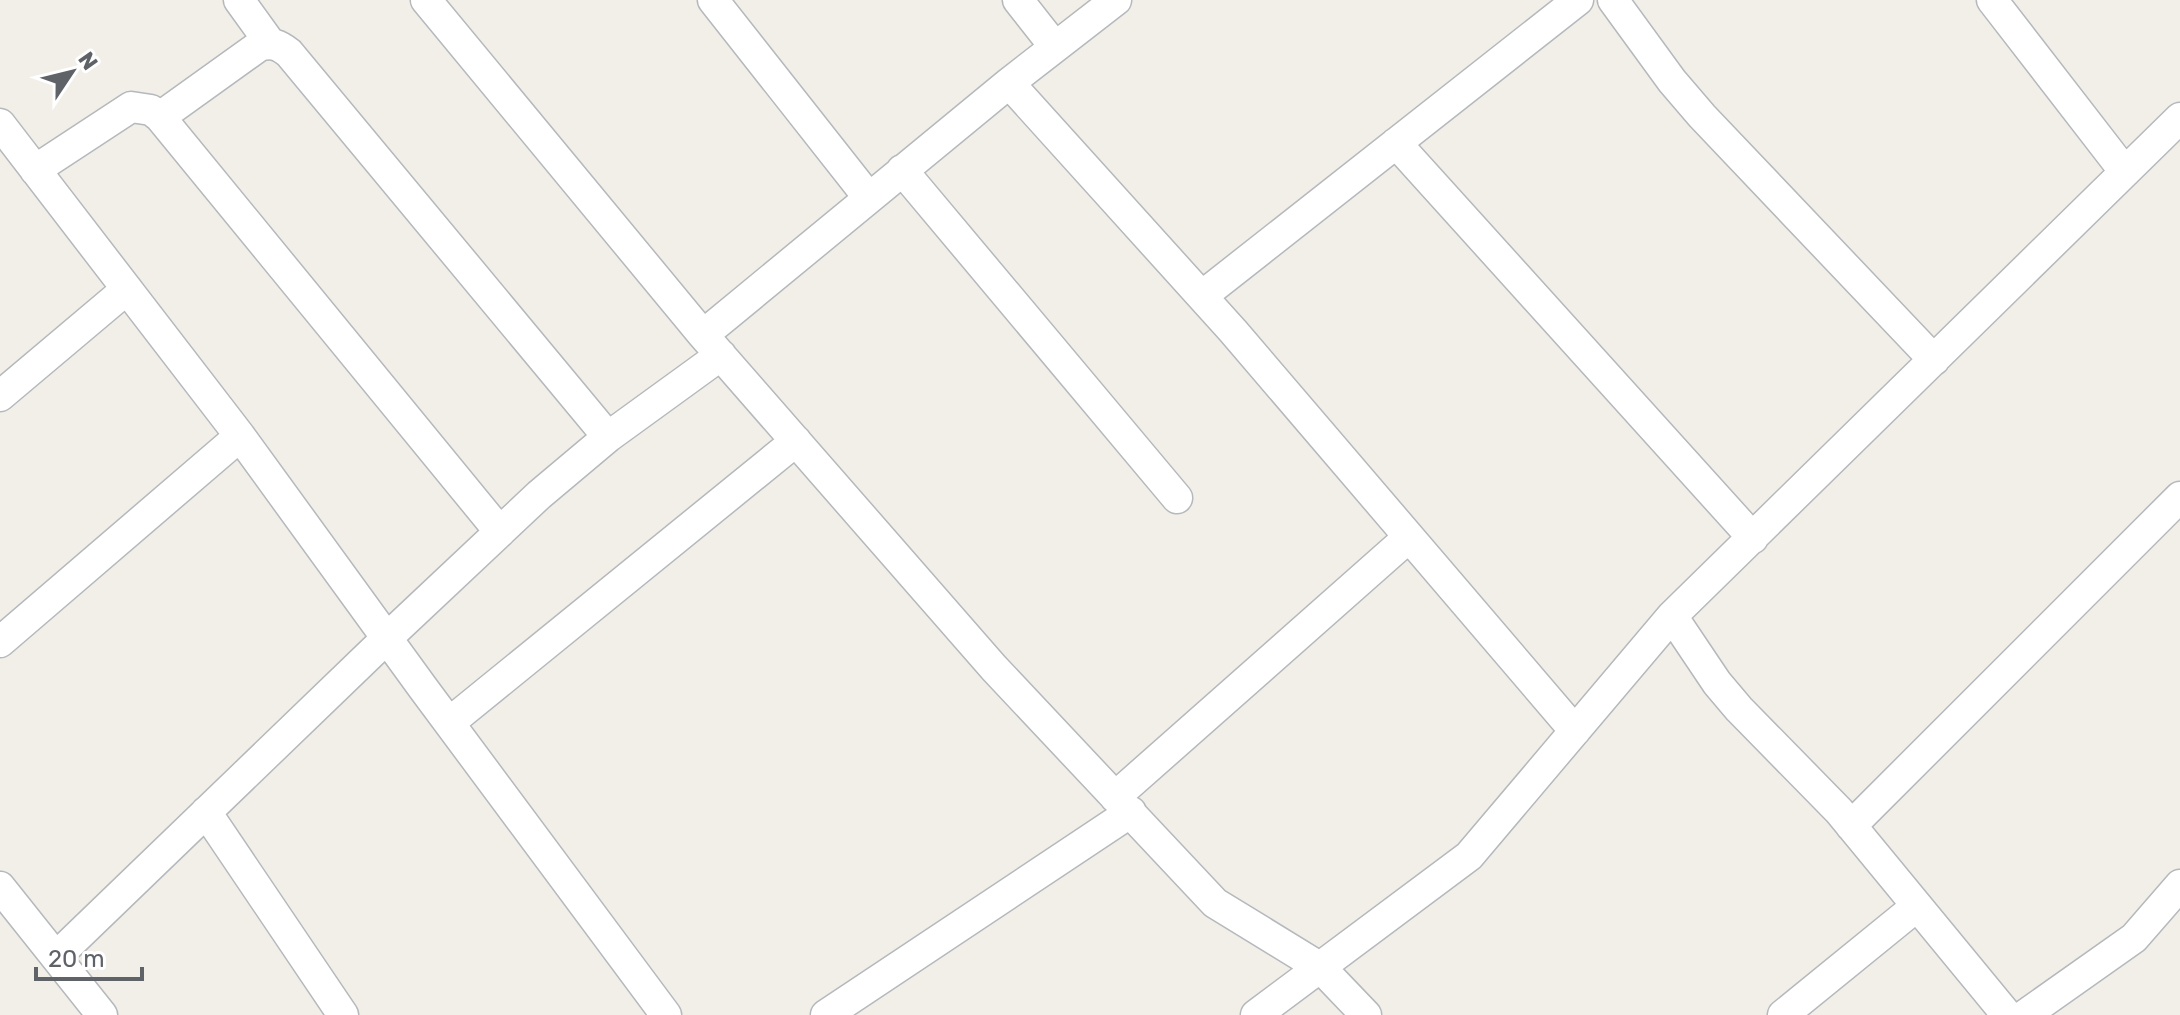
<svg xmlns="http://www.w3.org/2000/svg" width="2180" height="1015" viewBox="0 0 2180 1015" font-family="Rubik,sans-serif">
	<rect width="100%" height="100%" fill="#f1efe8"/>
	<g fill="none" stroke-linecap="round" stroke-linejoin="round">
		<defs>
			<path id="minor" d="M239,0L270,43
				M426,0L703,335L994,668L1215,903L1321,968L1366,1015
				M713,0L869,198
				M1018,0L1055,47
				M1116,0L1009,83L1233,331L1575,731
				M1613,0L1672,81L1702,116L1934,360
				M1992,0L2125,172
				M160,117L259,46C272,42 279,45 289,53L608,437
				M0,124L240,436L423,688L666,1015
				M1396,143L1753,538
				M35,170L131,107L151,110L160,117L500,532
				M902,170L1177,498
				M1202,296L1578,0
				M703,335L1009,83
				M0,396L127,289
				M1672,616L1717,683L1739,709L1839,811L2007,1015
				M0,642L240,436
				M449,723L796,441
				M1115,797L1409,537
				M206,812L343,1015
				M1851,826L2180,497
				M0,887L102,1015
				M56,957L387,638L539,495L608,437L721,355
				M826,1015L1131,812
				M1256,1015L1469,856L1672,616L2180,118
				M1783,1015L1917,906
				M2025,1015L2134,938L2180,885"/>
		</defs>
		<use href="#minor" stroke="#b5b8bc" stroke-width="33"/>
		<use href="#minor" stroke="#fff" stroke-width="30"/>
	</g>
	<g transform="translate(72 72) rotate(55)" stroke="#ffffff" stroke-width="6" paint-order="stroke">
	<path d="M0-6L14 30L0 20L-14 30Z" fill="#5f6368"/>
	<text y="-12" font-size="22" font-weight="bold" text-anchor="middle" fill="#5f6368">N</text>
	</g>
	<path d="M36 967v12h106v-12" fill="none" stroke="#5f6368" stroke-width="4"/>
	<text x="48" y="967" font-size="24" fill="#5f6368" stroke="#ffffff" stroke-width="6" paint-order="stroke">20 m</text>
</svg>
